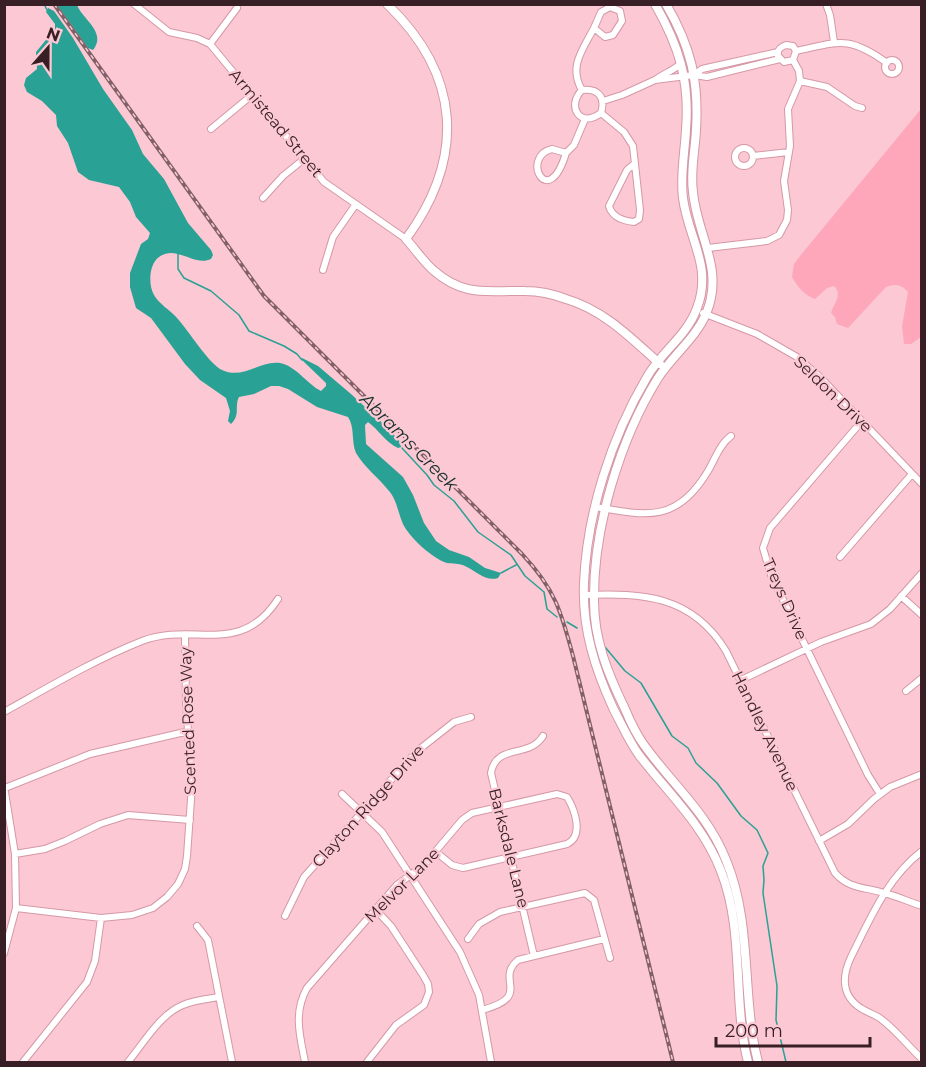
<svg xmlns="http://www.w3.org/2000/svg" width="926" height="1067" viewBox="0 0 926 1067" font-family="Montserrat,sans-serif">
	<rect width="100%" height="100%" fill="#fbc8d3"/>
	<path fill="#fea7bb" d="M921,109V337L911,344H904L902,326L908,292C902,285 896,283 886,287L848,328L837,324L835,317L831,313C834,303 843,294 834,286L827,288L815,299C805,296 797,286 792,277L794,264L800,256Z"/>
	<path fill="#29a194" d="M57,5H77C83,20 107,32 93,50L88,48Z
		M48,8L54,11L73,38L103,89L132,130L143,154L164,179L188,223L211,250L213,255L211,259C194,267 176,244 159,257C149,264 148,285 154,295C159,304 170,310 177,318C188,330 210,365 222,370C243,380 260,360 280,363C296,366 307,384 321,391L326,386V383L301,359L302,358L318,366L351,394L390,430L400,442L401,447L398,448C385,442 379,430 368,422L365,425L366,444L403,477L413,495L424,523L436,541L449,550L469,557L485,568L501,573L498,578C486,582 476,571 465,566C459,563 453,564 447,563C433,559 409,537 403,524C398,513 397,500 389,491C379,478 364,467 356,453C351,441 355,427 348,417L317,407L288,389L279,386H271L254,394L239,397C234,407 241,414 231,424L228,421L230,411L226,398L200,380L185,364L151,318L136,308L130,287V273L141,244L148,239L150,233L136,217L130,202L119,187L89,180L78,172L68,143L57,126L56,115L42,101L27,92L24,85L26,78L37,69L36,52L55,29V24L46,12Z"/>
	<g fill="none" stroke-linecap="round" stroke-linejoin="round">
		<path stroke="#29a194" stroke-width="1.5" d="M44,4L47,10
			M178,254V269L184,278L211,291L239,315L249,331L284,346L297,354L302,360
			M402,448L427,475L434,485L454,501L478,532L511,555L525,576L544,592L547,609L557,617
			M501,573L516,565
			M567,622L577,628
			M605,647L625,671L641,683L672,736L688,748L696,763L717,783L741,816L757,830L768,853L763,866L764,880L763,893L777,986L776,1020L786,1062"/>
		<defs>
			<path id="street" d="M134,4L169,32L197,38L210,44L324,182L406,239
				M826,4L830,15L834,42
				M610,7L620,11L622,21L613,35L605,37L594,28L601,12Z
				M210,44L237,8
				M796,51C839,42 848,35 887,63
				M793,60L784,62L778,56C777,50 780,47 786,45L793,46L796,51
				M885 67a7 7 0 1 1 14 0a7 7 0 1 1-14 0Z
				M694,75L702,69L778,52
				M655,80C664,73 674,71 681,63
				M800,81L827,87L855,106L862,108
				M582,90C568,67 583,49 594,28
				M582,90C566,106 580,129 601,113
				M582,90C598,88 606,97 601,113
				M603,101L622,95L655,80L694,75L707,77L780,59
				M601,113L624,132L633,146L640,210L639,219L634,222C624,221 612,217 609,206L627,170L634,164
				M211,129L252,95
				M735 157a9 9 0 1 1 18 0a9 9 0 1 1-18 0Z
				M552,149L566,153C548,213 520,156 552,149Z
				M566,153L574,145L585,119
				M753,156L789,152
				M263,198L283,176L304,159
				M708,248L767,241L779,235L787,220L788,210L784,181L790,146L788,109L800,81L799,71L793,60L796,51
				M323,270L333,237L356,204
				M703,313L757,334L797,357L821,378L922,484
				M862,421L770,528L763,548L771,575L868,775L880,794
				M595,507C647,516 677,523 708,471C715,459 720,444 731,436
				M840,557L912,474
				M584,595C643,593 692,595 726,651L835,873C849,889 865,887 884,893C897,896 909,902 922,906
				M901,596L922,615
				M741,680L821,642L871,624L890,609L922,573
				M906,691L922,678
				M4,712C49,687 94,660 142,641C194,621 240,658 278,599
				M4,786L15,854L16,908L4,953
				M5,788L90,754L189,731
				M342,794L382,832L460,952L479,995L491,1062
				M819,841L848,824L874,799L890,787L922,774
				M922,851C887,878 870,919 851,957C841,978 842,998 864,1010C869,1013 876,1015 881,1019C896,1030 908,1046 922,1059
				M15,854L45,849L65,841L100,824L128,815L190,820
				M16,908L101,918L132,915L153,908L167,897L178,884L185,869L187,856L192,785L186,703L185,635
				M285,916L304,877L416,752L454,722L471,717
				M197,926L208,940L232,1062
				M468,939L479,924L500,912L585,893L594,900L610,958
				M534,956L491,773C496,743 529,759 543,736
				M482,1010C534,996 494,980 518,960L604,939
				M23,1062L87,982L95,961L101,918
				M128,1062C143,1044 160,1014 183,1005C194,1000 207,999 219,997
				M305,1062C300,1036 293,1013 307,988L397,885L424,865L462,820L472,813L557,794L567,797C575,810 584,836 567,844L463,868L452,865L436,852
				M367,1062L396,1025L424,1005L429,992L428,984L423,975L391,926L376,910"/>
			<path id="secondary" d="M387,4C461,75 466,157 406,239C415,249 423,261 433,270C465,298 488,290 525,291C539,291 553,294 566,299C604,310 631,338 660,364
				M655,4C679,46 690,81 686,129C685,152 680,175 683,198C688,238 713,266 697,308C687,336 661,352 647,377C611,438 587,513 584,583C582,629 595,669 614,710C622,725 629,741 639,755C668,793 703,824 721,871C745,932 732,1000 748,1062
				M666,4C691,47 699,81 696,130C695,151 690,171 693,192C697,236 725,269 706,314C695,339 673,355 658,378C620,439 593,528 594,601C594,640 608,674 625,709C630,721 636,734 644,745C672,784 708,814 726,860C753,925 741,996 758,1062"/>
		</defs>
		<use href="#street" stroke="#d598a6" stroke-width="8"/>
		<use href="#secondary" stroke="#d598a6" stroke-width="10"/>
		<use href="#street" stroke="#fff" stroke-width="6"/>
		<use href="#secondary" stroke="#fff" stroke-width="8"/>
		<defs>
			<path id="rail" d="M54,4L264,296L522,554C555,589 561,611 573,656L673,1062"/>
		</defs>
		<use href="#rail" stroke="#826067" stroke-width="4"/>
		<use href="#rail" stroke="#fbc8d3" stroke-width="1.5" stroke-dasharray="4.5" stroke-linecap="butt"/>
	</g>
	<g text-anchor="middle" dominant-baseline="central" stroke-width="4.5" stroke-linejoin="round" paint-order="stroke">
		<g font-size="16" fill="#371f25" stroke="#fbc8d3">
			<text transform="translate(276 123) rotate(50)">Armistead Street</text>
			<text transform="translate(833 394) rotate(44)">Seldon Drive</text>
			<text transform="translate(785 599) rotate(66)">Treys Drive</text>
			<text transform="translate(188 721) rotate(-92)">Scented Rose Way</text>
			<text transform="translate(765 731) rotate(64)">Handley Avenue</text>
			<text transform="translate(368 806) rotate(-48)">Clayton Ridge Drive</text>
			<text transform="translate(509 848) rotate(76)">Barksdale Lane</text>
			<text transform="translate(402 885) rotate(-45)">Melvor Lane</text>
		</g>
		<g font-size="18" font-style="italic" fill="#17302c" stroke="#fbc8d3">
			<text transform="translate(409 442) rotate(45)">Abrams Creek</text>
		</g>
	</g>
	<rect width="926" height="1067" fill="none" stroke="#371f25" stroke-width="12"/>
	<g transform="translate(48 48) rotate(21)" stroke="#fbc8d3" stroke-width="4.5" paint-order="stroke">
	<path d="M0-4.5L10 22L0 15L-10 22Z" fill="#371f25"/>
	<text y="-9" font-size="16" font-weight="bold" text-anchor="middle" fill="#371f25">N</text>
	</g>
	<path d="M716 1037v9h154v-9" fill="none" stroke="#371f25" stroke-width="3"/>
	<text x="725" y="1037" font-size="18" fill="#371f25" stroke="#fbc8d3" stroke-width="4.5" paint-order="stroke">200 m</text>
</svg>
